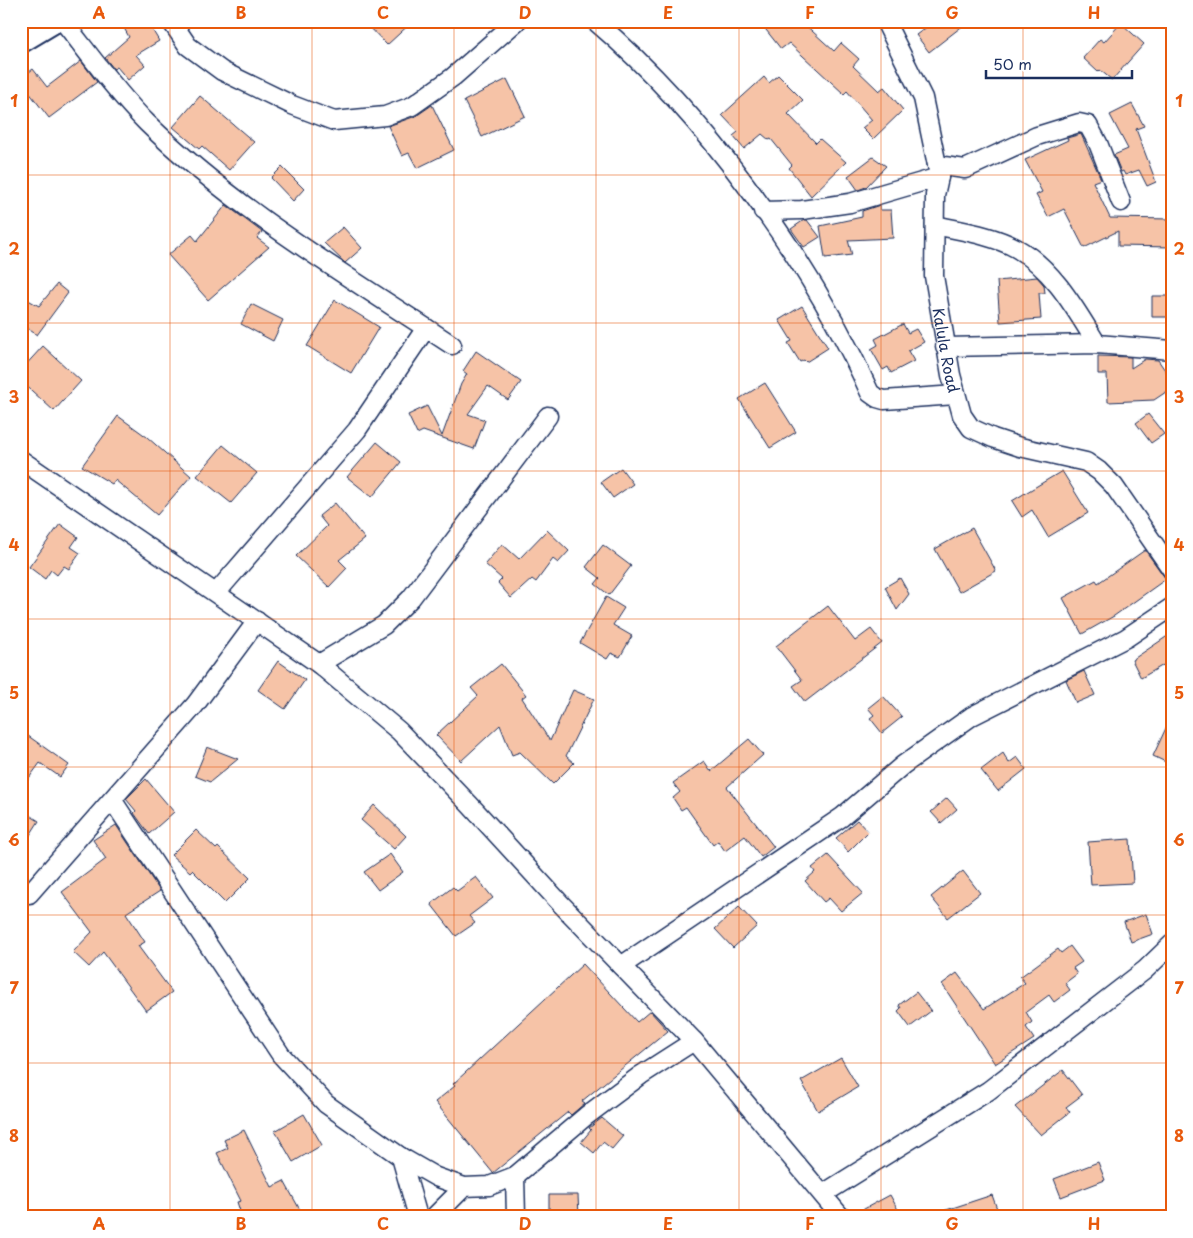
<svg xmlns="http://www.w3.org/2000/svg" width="1193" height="1238" viewBox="0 0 1193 1238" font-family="'Playpen Sans',sans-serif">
	<rect width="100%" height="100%" fill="#fff"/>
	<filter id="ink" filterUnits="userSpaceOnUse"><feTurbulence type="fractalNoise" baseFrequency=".02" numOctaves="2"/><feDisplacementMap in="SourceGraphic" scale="10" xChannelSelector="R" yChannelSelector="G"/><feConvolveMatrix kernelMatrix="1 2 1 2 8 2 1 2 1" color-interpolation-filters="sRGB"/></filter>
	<g filter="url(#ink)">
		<path fill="#f6c3a7" stroke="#1b2f5e" d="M136,21H147L159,41L136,55L145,65L128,80L117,67L114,69L105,58L129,37L124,28Z
			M364,21H413L387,45Z
			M759,21H801L834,51L841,43L859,59L853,66L879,91L884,87L903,110L873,139L862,128L872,120L847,91L844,94L789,43L781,49Z
			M935,21H969L929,52L916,35Z
			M1121,23L1144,44L1112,80L1100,70L1098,72L1083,58L1100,39L1104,42Z
			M81,61L97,82L49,118L21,82V78L33,69L47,87Z
			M778,75L803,100L788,114L816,143L820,139L846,162L811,196L789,168L792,165L771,139L769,140L762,134L744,149L733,136L738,132L722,115L764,77L769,83Z
			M507,79L525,116L482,137L464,101Z
			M200,96L254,142L229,170L202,146L199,149L173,127Z
			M1132,104L1144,126L1136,129L1156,182L1147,186L1139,170L1125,175L1123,171L1121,172L1114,155L1128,149L1110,115Z
			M432,105L454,150L417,168L409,153L402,156L388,126L416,116Z
			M1081,134L1101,179L1093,182L1110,218L1172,219V247L1118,246V231L1084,248L1064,209L1048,217L1036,195L1042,192L1025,160L1068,140L1067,138Z
			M873,157L886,166L866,187L858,190L848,176Z
			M282,167L304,189L293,201L271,178Z
			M226,205L262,232L257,238L269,247L208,300L168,255L192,235L197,241Z
			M880,205V210H891L893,238L848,240L852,255L825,258L820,226L862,217V211Z
			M804,220H807L820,237L804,247L791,229Z
			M343,227L362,248L345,263L324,243Z
			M1037,277L1044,285L1045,293H1039L1041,319L1000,322L997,281Z
			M57,284L68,293L37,335L21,324V296L39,306Z
			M1152,296H1172V317H1152Z
			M335,300L379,327L351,373L307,346Z
			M251,304L283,320L273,341L241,324Z
			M802,306L828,348L806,362L804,360L800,362L788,343L792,341L779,320Z
			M903,324L908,333L916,329L924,342L908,351L914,361L891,373L888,367L883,370L871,349L878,345L875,339Z
			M43,346L81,381L54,411L21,381V370Z
			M476,351L521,382L508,400L488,386L468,414L485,420L474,449L423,431L417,434L408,415L427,406L442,436L461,384L467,374L463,371Z
			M1098,356L1131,357V368L1145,359L1158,360L1172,380V388L1154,400L1108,402L1107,374H1098Z
			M765,383L796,432L770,448L739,399Z
			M1148,414L1164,434L1151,443L1136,423Z
			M118,416L147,437L191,476L157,515L115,480L112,484L82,466Z
			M377,442L401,462L372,497L347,477Z
			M223,445L257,473L231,503L197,476Z
			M621,468L633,484L613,498L601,482Z
			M1062,471L1088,513L1048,537L1032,510L1022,517L1012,501Z
			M335,503L365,539L339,560L347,568L329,587L296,556L327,526L319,516Z
			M60,524L78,537L71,547L80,553L69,569L64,566L57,575L51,570L45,579L29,567Z
			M972,528L996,571L959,592L935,549Z
			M547,530L569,551L558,563L553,559L536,582L532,579L511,598L498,583L502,579L485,564L502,544L519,559Z
			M603,545L631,566L609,595L595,584L600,578L586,567Z
			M1145,550L1166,579L1114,616L1082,634L1063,598L1096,580L1098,583Z
			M900,578L909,594L897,610L885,587Z
			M606,597L624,608L613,625L632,636L620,657L611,653L607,659L580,643Z
			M828,606L855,641L871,629L882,643L805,702L793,686L802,680L776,646Z
			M1172,633V660L1141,678L1132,660Z
			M278,661L305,680L285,709L258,690Z
			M501,664L526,695L522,698L550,741L573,690L594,699L566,756L574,763L553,784L520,752L512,755L500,725L461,761L436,735L478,696L471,688Z
			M1084,671L1095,695L1076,703L1066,680Z
			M883,696L902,717L882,733L870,718L874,715L868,708Z
			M1172,715V765L1153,756Z
			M24,733L69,765L60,777L40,763L21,789V738Z
			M749,739L763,755L727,787L774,847L761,857L745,836L725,851L718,841L713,845L686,807L681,810L673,798L680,792L673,783L704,761L711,771Z
			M207,747L238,759L210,782L195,776Z
			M1003,753L1009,763L1017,757L1026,769L998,791L981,770Z
			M146,779L174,812L149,834L134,813L136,811L126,799Z
			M947,798L957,809L941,823L931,812Z
			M374,805L406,836L394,849L361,820Z
			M21,810L39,821L21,849Z
			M857,820L868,832L848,852L836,838Z
			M116,825L160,891L126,913L145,942L138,946L172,992L146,1011L103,952L89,967L73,952L92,932L62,892L106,859L93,840Z
			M196,830L216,849L218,847L250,878L225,903L192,870L190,872L171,855Z
			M1130,839L1133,883L1091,885L1088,842Z
			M390,854L403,872L378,890L364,872Z
			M828,855L863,893L841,911L829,898L824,902L805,881L815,872L812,868Z
			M963,871L980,893L948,918L931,897Z
			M476,877L493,898L469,916L475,923L456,936L431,904L453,887L457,891Z
			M739,907L757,926L733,948L715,929Z
			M1146,914L1153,934L1131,942L1124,922Z
			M1070,946L1082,962L1073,968L1077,974L1065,983L1070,990L1054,1002L1049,995L1026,1012L1032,1022L1026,1027L1034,1039L995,1064L942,984L957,973L984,1009L1025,983L1020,977L1058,949L1061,953Z
			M583,964L637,1022L650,1011L668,1031L582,1101L585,1103L571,1115L568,1112L493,1173L435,1102L455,1086L453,1084Z
			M916,992L931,1011L910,1027L898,1011L901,1008L899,1005Z
			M841,1058L858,1087L818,1111L801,1081Z
			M1063,1070L1082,1095L1066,1107L1070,1112L1041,1135L1015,1107Z
			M304,1114L322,1145L293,1162L275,1131Z
			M602,1118L623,1136L612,1149L603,1142L594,1153L581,1142L591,1130L589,1128Z
			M244,1130L272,1187L284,1181L304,1217H242L237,1202L241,1201L217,1153L228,1148L224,1140Z
			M1098,1162L1105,1180L1061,1197L1054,1179Z
			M549,1195H578L579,1217H549Z
			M890,1195L902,1217H851V1216Z
			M992,1195L1000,1217H935L934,1214Z"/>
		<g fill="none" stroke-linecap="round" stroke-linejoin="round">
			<defs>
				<g id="minor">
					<path d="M63,21C90,55 116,92 147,123C237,211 348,276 452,345"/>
					<path d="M171,21L188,46L222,71L292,105L334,121L385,116L412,106L453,77L517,21"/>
					<path d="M595,21C705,115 811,261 870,393L877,398L884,400L956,395"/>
					<path id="s1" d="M885,21L923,98L937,165L939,177L935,195L934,276L951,375L962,415L971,428L993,438L1020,447L1086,462L1099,471L1114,486L1172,570"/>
					<path d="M937,165L965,169L1037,136L1079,123L1088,125L1098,143L1121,202"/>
					<path d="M763,211L802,210L850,203L939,177"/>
					<path d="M935,225C962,231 992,235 1016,248C1053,268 1076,310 1097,344"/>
					<path d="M945,347L1097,344L1172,350"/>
					<path d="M21,460L319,664L399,731L470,805L561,904L694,1041L841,1217"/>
					<path d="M217,592L357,430L426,328"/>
					<path d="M319,664L384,625L411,598L548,416"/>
					<path d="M113,801L281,1055L326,1104L401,1157L436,1177L464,1187L489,1186L515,1176L586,1116L641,1075L694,1041"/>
					<path d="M29,894L195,705L257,621"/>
					<path d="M621,966L842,817L903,765L972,716L1126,638L1172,607"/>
					<path d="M401,1157L418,1217"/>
					<path d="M515,1176L516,1217"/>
					<path d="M823,1194L988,1091L1145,970L1172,944"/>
					<path d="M434,1217L464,1187"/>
				</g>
				<path id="tertiary" d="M21,42L56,21"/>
			</defs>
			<use href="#minor" stroke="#1b2f5e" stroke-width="21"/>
			<use href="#tertiary" stroke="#1b2f5e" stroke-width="25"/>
			<use href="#minor" stroke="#fff" stroke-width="18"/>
			<use href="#tertiary" stroke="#fff" stroke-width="21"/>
		</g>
	</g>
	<path fill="none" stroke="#e8590c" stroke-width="1" stroke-opacity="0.55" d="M170,21V1217M312,21V1217M454,21V1217M596,21V1217M739,21V1217M881,21V1217M1023,21V1217M21,175H1172M21,323H1172M21,471H1172M21,619H1172M21,767H1172M21,915H1172M21,1063H1172"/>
	<g text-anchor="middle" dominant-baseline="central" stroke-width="4" stroke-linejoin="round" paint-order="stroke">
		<g font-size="15" fill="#1b2f5e" stroke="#fff">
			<text stroke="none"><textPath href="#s1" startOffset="341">Kalula Road</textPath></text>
		</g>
	</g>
	<rect width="1193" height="1238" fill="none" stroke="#fff" stroke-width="55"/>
	<path d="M986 70v8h146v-8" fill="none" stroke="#1b2f5e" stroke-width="2.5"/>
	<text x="993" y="70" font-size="15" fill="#1b2f5e" stroke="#ffffff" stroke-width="4" paint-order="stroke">50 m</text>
	<rect x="28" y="28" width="1138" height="1182" fill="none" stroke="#e8590c" stroke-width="2"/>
	<g font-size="16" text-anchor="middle" font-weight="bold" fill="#e8590c">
		<text x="99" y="19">A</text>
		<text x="241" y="19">B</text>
		<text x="383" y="19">C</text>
		<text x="525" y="19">D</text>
		<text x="668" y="19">E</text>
		<text x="810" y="19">F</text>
		<text x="952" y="19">G</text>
		<text x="1094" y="19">H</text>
		<text x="14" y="107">1</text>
		<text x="1179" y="107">1</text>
		<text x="14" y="255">2</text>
		<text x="1179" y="255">2</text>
		<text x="14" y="403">3</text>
		<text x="1179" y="403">3</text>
		<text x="14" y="551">4</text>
		<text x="1179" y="551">4</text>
		<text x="14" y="699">5</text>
		<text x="1179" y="699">5</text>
		<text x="14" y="846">6</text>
		<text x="1179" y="846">6</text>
		<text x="14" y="994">7</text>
		<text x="1179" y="994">7</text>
		<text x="14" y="1142">8</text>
		<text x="1179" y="1142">8</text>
		<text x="99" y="1230">A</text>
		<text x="241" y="1230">B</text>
		<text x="383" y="1230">C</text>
		<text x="525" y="1230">D</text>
		<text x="668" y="1230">E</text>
		<text x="810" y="1230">F</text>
		<text x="952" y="1230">G</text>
		<text x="1094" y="1230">H</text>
	</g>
</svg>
